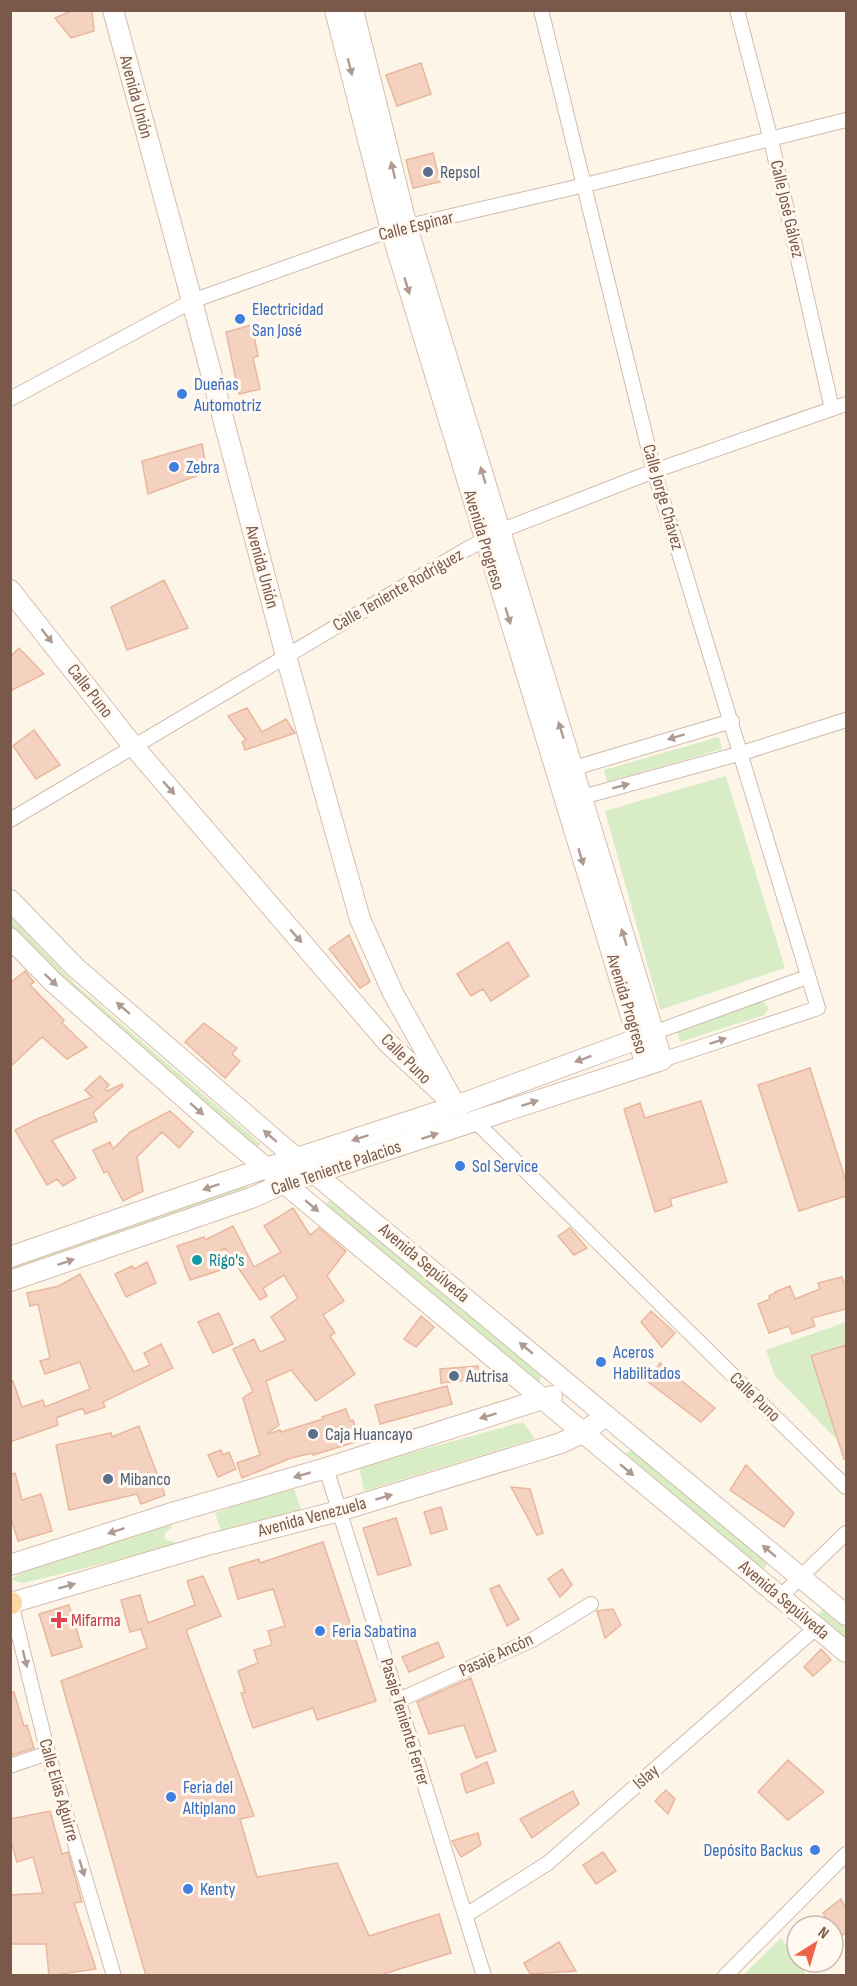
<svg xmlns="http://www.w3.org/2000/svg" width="857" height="1986" viewBox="0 0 857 1986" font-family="'Sofia Sans Condensed',sans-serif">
	<rect width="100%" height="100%" fill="#fef5e9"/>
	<path fill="#d8edc6" d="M719,737L722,749L607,782L604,770Z
		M726,776L785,968L660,1010L605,811Z
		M10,916L75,984L261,1144L255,1148L11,931Z
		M761,1000L769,1008L764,1015L680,1042L677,1032Z
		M246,1184L247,1188L11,1269L10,1265Z
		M331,1199L545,1373L538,1382L325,1205Z
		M846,1322V1449L775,1376L766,1350Z
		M523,1422L535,1439L364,1491L359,1467Z
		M635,1449L768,1562L763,1570L625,1453Z
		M293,1485L301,1510L221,1531L215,1513Z
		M171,1523L172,1528L166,1532L164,1537L168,1541L175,1542L176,1546L23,1583L11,1580L19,1573Z
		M823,1609L846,1628V1642L816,1617Z
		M781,1938L806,1975H743Z"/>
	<path fill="#f5d2bf" stroke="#e8b79e" stroke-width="1.5" d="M73,10H92L94,31L71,38L55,18Z
		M421,63L431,94L397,106L386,75Z
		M433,153L440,182L413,188L406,160Z
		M252,325L258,356L253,358L260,389L239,394L226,332Z
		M202,444L207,472L148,494L142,461Z
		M164,580L188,628L127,650L111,607Z
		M19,648L44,674L10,691V657Z
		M247,708L262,732L286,719L295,733L245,750L242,742L246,740L228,716Z
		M34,730L60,765L36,779L13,746Z
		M349,935L370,982L360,988L329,949Z
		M508,942L529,976L491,1001L483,989L471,996L457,974Z
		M25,971L34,982L30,985L64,1020L62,1023L87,1047L67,1059L42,1037L10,1067V983Z
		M204,1023L237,1048L232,1054L240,1061L225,1078L185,1042Z
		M810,1068L846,1181V1196L799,1211L758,1085Z
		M100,1076L109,1085L105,1089L107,1091L122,1084L123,1086L93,1113L97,1121L52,1140L76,1178L63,1186L57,1179L47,1185L15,1130L37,1119L92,1097L85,1090Z
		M701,1101L727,1182L670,1199L672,1206L655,1212L624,1109L640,1103L645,1118Z
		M170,1111L193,1132L179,1148L162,1132L137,1157L143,1191L123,1201L107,1171L104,1173L93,1150L110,1142L113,1149L130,1132Z
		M293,1208L310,1235L319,1228L346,1251L327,1276L344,1301L323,1315L335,1333L330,1336L355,1374L316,1401L291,1370L266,1381L279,1425L268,1433V1434L280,1430L281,1432L323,1419L322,1417L346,1409L350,1421L353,1420L359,1441L313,1455V1453L291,1458L242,1478L237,1463L260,1455L243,1398L253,1391L233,1349L254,1339L260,1352L286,1340L271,1317L298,1298L284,1275L263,1288L267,1296L260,1300L225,1248L214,1255L221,1270L190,1280L177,1246L204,1237L205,1240L233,1226L254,1267L281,1252L264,1226Z
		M570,1228L587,1248L574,1255L558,1236Z
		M147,1262L156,1283L126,1297L115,1274L132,1266L134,1269Z
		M80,1274L134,1372L150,1365L144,1353L161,1344L173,1368L103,1402L105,1407L85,1414L83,1408L56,1418L58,1425L10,1442V1381H13L22,1407L43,1400L45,1407L90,1389L80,1362L45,1374L40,1361L50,1358L38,1304L30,1306L27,1293L59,1286Z
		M842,1277L844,1283H846V1309L812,1318L815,1326L792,1334L789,1326L769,1333L758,1304L770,1299L769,1296L776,1293L775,1292L790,1286L795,1299L820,1289L818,1283Z
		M651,1311L675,1333L662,1347L641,1322Z
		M219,1313L233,1344L213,1353L198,1322Z
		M421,1316L434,1327L416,1347L404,1339Z
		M846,1345V1458L844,1459L811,1356Z
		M660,1363L715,1408L701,1422L647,1381Z
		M478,1366L479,1379L441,1383L440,1369Z
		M447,1386L452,1404L380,1424L375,1405Z
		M139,1426L165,1495L141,1504L137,1494L69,1510L56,1445L111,1433L112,1437Z
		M221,1450L223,1455L229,1452L236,1469L218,1477L208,1455Z
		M746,1465L794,1513L784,1527L730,1490Z
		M15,1473L22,1500L41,1494L52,1531L18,1541L10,1515V1474Z
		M511,1487L530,1489L543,1533L537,1535Z
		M441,1507L447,1529L431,1534L424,1512Z
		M396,1518L411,1565L378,1575L363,1528Z
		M323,1542L376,1701L317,1720L313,1708L253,1728L241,1693L245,1692L238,1671L258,1663L254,1650L272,1645L268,1631L285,1626L273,1589L238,1599L229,1568L259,1559L260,1563Z
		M562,1569L572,1585L560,1597L548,1579Z
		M203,1576L221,1616L186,1630L254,1816L240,1819L257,1877L337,1863L369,1936L439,1914L451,1953L377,1976H146L61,1681L147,1648L141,1629L130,1632L121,1600L140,1595L148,1623L195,1605L187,1581Z
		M499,1585L519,1619L507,1626L490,1589Z
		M69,1605L82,1647L52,1656L39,1614Z
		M613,1609L621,1625L605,1638L597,1611Z
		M438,1642L444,1657L409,1672L402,1657Z
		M821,1649L831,1660L813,1676L804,1667Z
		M471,1678L496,1751L476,1758L464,1725L429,1734L417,1702Z
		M14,1692L24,1726L27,1725L34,1748L10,1756V1693Z
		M788,1760L824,1792L788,1820L758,1792Z
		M487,1762L494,1783L466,1793L461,1774Z
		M666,1790L675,1799L668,1814L655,1801Z
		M573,1791L579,1804L532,1838L520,1819Z
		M50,1811L62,1854L68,1852L82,1902L74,1903L96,1969L49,1976L46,1944H10V1895L43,1893L33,1857L17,1862L10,1838V1819Z
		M478,1833L481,1845L461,1857L452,1841Z
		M603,1852L616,1871L596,1884L583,1865Z
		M841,1899L846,1908V1933L837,1938L833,1931V1926H830L823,1913Z
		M559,1942L576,1971L530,1974L524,1963Z"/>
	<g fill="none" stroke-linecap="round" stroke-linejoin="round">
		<defs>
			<path id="street" d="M541,10L654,471L818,1008L662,1060
				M737,10L771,140L832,409
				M10,399L192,301L391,230L585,185L846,120
				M564,771L732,721
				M575,799L742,753L846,720
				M10,820L467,549L500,531L654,471L846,404
				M653,1033L807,977
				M475,1121L846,1487
				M326,1468L484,1976
				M780,1597L846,1533
				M11,1603L48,1753L114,1976
				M399,1700L534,1639L591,1604
				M10,1766L48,1753
				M466,1915L548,1863L817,1627
				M725,1976L846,1854"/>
			<path id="secondary" d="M113,10L192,301L286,656L360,919L393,993L456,1106
				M335,10L391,230L646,1065
				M10,590L134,747L388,1043L445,1096
				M10,900L75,967L296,1158L846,1615
				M10,938L53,982L223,1132L846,1652
				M10,1257L245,1175L456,1106L648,1035
				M10,1281L251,1198L285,1183L662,1060L407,227L353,10
				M10,1565L175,1512L326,1468L552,1396
				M11,1603L207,1545L339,1511L561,1443L582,1433L606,1416"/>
			<path id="primary" d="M10,1603H11"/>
		</defs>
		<use href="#street" stroke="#d1bbad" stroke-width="16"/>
		<use href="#secondary" stroke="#d7bdad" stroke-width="22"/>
		<use href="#primary" stroke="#dcd4d0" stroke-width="25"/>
		<use href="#street" stroke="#fff" stroke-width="14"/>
		<use href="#secondary" stroke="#fff" stroke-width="20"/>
		<use href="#primary" stroke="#fed69f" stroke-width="22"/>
	</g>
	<defs><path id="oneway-solid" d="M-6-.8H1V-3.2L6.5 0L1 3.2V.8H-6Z" transform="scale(1.5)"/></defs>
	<g fill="#af9b92">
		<use href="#oneway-solid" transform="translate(350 67) rotate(76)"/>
		<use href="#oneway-solid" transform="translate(393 170) rotate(-104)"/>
		<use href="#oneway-solid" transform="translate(407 286) rotate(73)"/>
		<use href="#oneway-solid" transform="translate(483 475) rotate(-107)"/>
		<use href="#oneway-solid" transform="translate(508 616) rotate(73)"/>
		<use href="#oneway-solid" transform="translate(47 636) rotate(52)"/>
		<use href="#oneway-solid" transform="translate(561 730) rotate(-107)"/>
		<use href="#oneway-solid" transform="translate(676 737) rotate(163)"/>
		<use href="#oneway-solid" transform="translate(621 786) rotate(-15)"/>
		<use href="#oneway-solid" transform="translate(169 788) rotate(49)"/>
		<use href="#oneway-solid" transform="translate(581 857) rotate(73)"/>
		<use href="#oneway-solid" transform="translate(296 936) rotate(49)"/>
		<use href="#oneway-solid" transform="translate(624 937) rotate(-107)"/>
		<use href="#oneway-solid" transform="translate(51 980) rotate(44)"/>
		<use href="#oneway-solid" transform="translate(123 1008) rotate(-139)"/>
		<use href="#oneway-solid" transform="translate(718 1041) rotate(-19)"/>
		<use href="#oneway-solid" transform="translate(583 1059) rotate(160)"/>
		<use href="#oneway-solid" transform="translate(530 1103) rotate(-18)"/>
		<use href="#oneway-solid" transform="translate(197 1109) rotate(41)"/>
		<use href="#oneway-solid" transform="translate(270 1136) rotate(-139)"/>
		<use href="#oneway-solid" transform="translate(430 1136) rotate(-18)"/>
		<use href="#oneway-solid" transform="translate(360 1138) rotate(162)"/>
		<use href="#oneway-solid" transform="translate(211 1187) rotate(161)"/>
		<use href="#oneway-solid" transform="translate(312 1206) rotate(40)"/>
		<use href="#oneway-solid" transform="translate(66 1262) rotate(-19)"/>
		<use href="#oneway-solid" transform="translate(526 1348) rotate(-140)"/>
		<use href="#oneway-solid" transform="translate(488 1416) rotate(163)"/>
		<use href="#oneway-solid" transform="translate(627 1470) rotate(40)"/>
		<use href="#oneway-solid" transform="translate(302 1475) rotate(164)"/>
		<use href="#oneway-solid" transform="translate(384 1497) rotate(-17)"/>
		<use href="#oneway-solid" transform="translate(116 1531) rotate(162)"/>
		<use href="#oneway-solid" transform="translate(769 1551) rotate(-140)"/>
		<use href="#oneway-solid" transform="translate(67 1586) rotate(-16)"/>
		<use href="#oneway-solid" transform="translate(25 1659) rotate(76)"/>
		<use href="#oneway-solid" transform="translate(82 1868) rotate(73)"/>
	</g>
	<g fill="#5c6f8a" stroke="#fff9f1" stroke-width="2">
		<circle cx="428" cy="172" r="6"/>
		<circle cx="454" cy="1376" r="6"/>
		<circle cx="313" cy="1434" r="6"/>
		<circle cx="108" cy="1479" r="6"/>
	</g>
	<g fill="#3f7fe0" stroke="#fff9f1" stroke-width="2">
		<circle cx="240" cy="319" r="6"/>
		<circle cx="182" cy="394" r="6"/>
		<circle cx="174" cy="467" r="6"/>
		<circle cx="460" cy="1166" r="6"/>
		<circle cx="601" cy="1362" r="6"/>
		<circle cx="320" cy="1631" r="6"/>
		<circle cx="171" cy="1797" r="6"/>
		<circle cx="815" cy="1850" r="6"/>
		<circle cx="188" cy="1889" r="6"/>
	</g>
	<circle fill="#0f9aa8" stroke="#fff9f1" stroke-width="2" cx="197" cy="1260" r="6"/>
	<path fill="#e0444e" stroke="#fff9f1" stroke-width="2" d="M56 1611h6v6h6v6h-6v6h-6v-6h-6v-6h6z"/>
	<g text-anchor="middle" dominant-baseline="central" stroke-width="6" stroke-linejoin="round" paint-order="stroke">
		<g font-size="18" fill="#7a594a" stroke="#fff9f1">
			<text transform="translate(136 97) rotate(75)">Avenida Unión</text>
			<text transform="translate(787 209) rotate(77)">Calle José Gálvez</text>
			<text transform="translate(416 226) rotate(-14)">Calle Espinar</text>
			<text transform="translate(663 497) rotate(74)">Calle Jorge Chávez</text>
			<text transform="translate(484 540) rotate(73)">Avenida Progreso</text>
			<text transform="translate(262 567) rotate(75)">Avenida Unión</text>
			<text transform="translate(398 590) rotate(-30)">Calle Teniente Rodríguez</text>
			<text transform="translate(90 691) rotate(52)">Calle Puno</text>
			<text transform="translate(627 1004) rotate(73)">Avenida Progreso</text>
			<text transform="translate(406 1059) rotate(45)">Calle Puno</text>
			<text transform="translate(336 1168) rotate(-19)">Calle Teniente Palacios</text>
			<text transform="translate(424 1263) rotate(40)">Avenida Sepúlveda</text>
			<text transform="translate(755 1397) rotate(44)">Calle Puno</text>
			<text transform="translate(312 1517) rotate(-15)">Avenida Venezuela</text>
			<text transform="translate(784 1600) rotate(40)">Avenida Sepúlveda</text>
			<text transform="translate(496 1655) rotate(-25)">Pasaje Ancón</text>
			<text transform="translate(405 1722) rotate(73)">Pasaje Teniente Ferrer</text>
			<text transform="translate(646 1777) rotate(-41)">Islay</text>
			<text transform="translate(59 1790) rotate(74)">Calle Elías Aguirre</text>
		</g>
		<g font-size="18" fill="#4e5e75" stroke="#fff9f1" text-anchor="start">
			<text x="440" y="172">Repsol</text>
			<text x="466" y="1376">Autrisa</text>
			<text x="325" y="1434">Caja Huancayo</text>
			<text x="120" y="1479">Mibanco</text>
		</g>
		<g font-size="18" fill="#366cbe" stroke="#fff9f1" text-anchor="start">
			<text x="252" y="309">Electricidad<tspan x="252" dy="21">San José</tspan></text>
			<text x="194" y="384">Dueñas<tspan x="194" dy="21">Automotriz</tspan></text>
			<text x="186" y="467">Zebra</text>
			<text x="472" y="1166">Sol Service</text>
			<text x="613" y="1352">Aceros<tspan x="613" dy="21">Habilitados</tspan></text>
			<text x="332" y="1631">Feria Sabatina</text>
			<text x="183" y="1787">Feria del<tspan x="183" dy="21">Altiplano</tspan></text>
			<text x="803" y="1850" text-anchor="end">Depósito Backus</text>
			<text x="200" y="1889">Kenty</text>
		</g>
		<g font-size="18" fill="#0d838f" stroke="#fff9f1" text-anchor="start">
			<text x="209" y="1260">Rigo's</text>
		</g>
		<g font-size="18" fill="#be3a42" stroke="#fff9f1" text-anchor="start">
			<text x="71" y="1620">Mifarma</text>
		</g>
	</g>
	<rect width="857" height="1986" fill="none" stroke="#7a594a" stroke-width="24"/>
	<g transform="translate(815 1944) rotate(37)"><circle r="28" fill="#fff9f1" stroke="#cab9ae" stroke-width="1.5"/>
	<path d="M0-4.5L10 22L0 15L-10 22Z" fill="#ed6549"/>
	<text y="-9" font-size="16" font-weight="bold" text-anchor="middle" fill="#7a594a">N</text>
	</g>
</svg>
